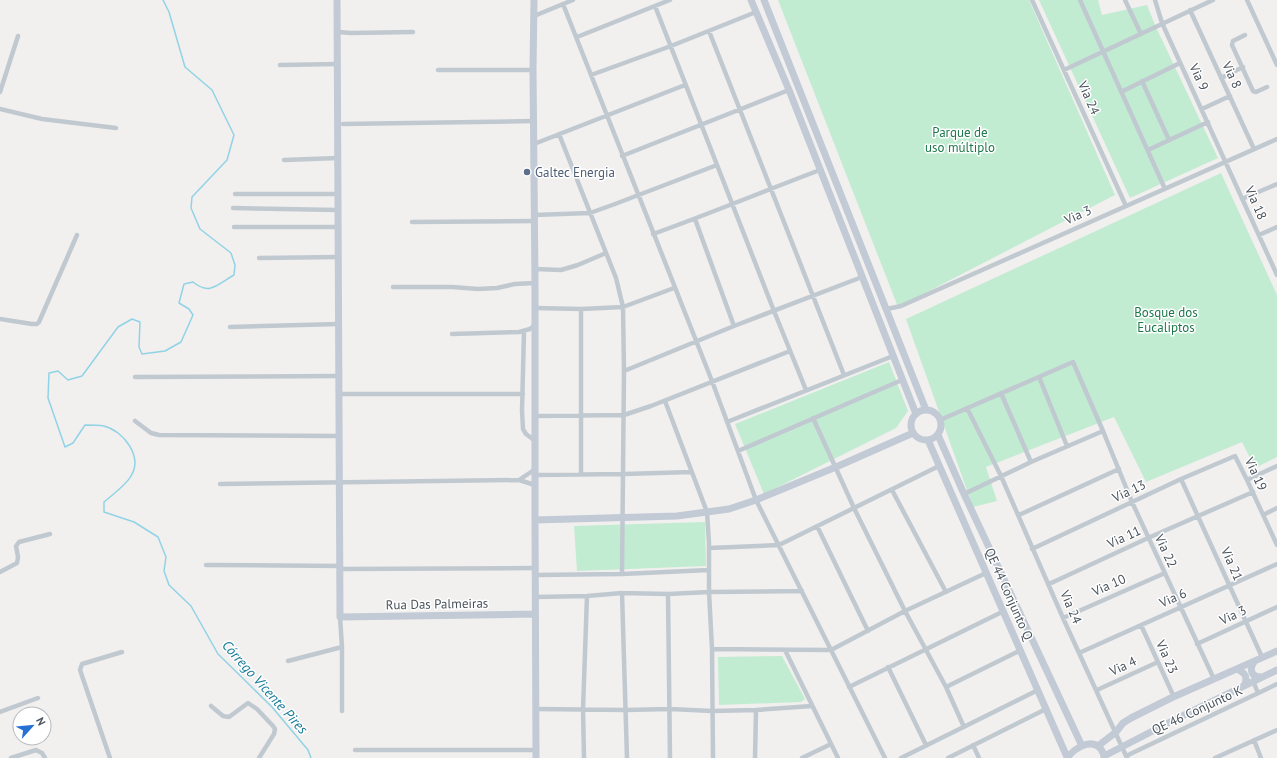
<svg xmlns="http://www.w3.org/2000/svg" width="1277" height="758" viewBox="0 0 1277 758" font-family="'PT Sans',sans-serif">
	<rect width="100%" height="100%" fill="#f2efef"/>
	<path fill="#c1ecd2" d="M778,0H1029L1115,195L898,307Z
		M1039,0H1098L1102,15L1147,5L1155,25L1218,158L1130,198Z
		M1221,173L1277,295V457L1255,468L1242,442L1146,482L1114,417L986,467L997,501L973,507L906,319Z
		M889,362L908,411L896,428L764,494L735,424Z
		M705,522L706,566L577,571L574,526Z
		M782,656L805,699L801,702L719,705L718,657Z"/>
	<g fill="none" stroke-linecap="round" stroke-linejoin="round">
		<path stroke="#91d3e6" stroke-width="1.5" d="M163,0L169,12L185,67L212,90L234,135L227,160L192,197L191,208L200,229L231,253L235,265L234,275C218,284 210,296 193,282L184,284L179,303L189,309L193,315L181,342L165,351L142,354L139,347L140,322L132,319L118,327L82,376L68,380L58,371L49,373L48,398L65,447L73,443L85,425C91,425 98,425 104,426C124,431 143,457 131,476C127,484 111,496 104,502V512L134,522L158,537L166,557L164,571L169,585L191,606L218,654L272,707L308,750L311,758"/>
		<path stroke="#c1c9d0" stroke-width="4.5" d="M1032,0L1126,206
			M1080,0L1165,189
			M1125,0L1141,34
			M1155,0L1162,23L1277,275
			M1247,0L1277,65
			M563,4L712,381L756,500L885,758
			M655,6L774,311L806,390
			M1190,10L1254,149
			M534,16L573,0
			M709,31L844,375
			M338,32L351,33L413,32
			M1245,35L1233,41L1232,45L1253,91L1256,92L1267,87
			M577,37L670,0
			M280,65L338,64
			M438,70H533
			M1064,70L1213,0
			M591,75L671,46L756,12
			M1221,78L1243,67
			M1142,81L1169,140
			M0,92L18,36
			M1121,92L1180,63
			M0,109L42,119L116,128
			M1202,109L1230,96
			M343,124L534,121
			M559,134L616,278L623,307L624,371L622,574
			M534,144L685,85
			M1148,150L1208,122
			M622,156L789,90
			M284,160L338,158
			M235,194H338
			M1242,199L1277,184
			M233,208L338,210
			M534,215L590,213L615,204L717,165
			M695,219L734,326
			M412,222L535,221
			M234,227H338
			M653,234C709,214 764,191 820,170
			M1259,235L1277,227
			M259,258L338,257
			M535,269L561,270L578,265L606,253
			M393,287H452L478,289L497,288L515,284L535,283
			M535,308L581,309L623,307L674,288
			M581,309V474
			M887,309L901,306L1277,139
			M0,319L32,324H37L39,322L77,235
			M230,327L339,324
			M524,331L522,411L523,429L526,434L534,440
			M452,334L519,332L530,329L535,325
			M624,371L734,326L862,277
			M135,377L339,376
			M1039,377L1067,446
			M1001,393L1031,462
			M339,394H523
			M665,401L707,512L709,543V592L712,649L713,758
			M967,408L1001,476L1063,618L1127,758
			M535,416L624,415L651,406L790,351
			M813,418L854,508L905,611L946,687L964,727
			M940,420L1073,362L1103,431L1132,502L1214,679
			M135,421L151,433L159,435L339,436
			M727,422L893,356
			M738,451L902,380
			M534,475L624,474L692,472
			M1181,479L1262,657
			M519,480L534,470
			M1247,480L1277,466
			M220,484L519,480L535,485
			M892,490L946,592
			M964,494L1031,462L1103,431
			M1019,515L1119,469
			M1263,515L1277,508
			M817,526L868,631
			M709,548L779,545L939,466
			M1032,549L1181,479L1235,456L1247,480L1277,545
			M206,565L340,566
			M340,569L535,568
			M0,572L17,563L18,557L16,546L19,542L50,534
			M535,575L622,574L709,570
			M1049,584L1148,538L1253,492
			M622,593L627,758
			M668,594L670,758
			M535,597L587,596L622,593L668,594L709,592L802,591
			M340,617L342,647V711
			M1063,618L1165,573
			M1141,625L1174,697
			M1197,644L1277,607
			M712,649L831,650L905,611L986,573
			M785,650L838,758
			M1079,653L1277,564
			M288,661L342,647
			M888,667L926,745
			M1253,681L1258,693
			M849,687L1004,611
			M946,687L1021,650
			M1097,690L1158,662
			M211,706L223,716L229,717L248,703L257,709L273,726L275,729L274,734L259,758
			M536,709L626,710L670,709L712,711L756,710L812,706
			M0,712L38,698
			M1254,740L1261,758
			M973,745L979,758
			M355,750H536
			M1126,756L1277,684
			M11,758L36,750L42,753L45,758
			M110,758L80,670L82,664L122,652
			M584,758L583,709L587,596
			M755,758L756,710
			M802,758L831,744
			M901,758L1038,690
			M948,758L1046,709
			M1215,758L1277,730"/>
		<path stroke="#c1cad5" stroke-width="7" d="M337,0L340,617L535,614
			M534,0L533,70L535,283V520L536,758
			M751,0L789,90L916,414
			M764,0L926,410
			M911 425a15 15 0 1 1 30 0a15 15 0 1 1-30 0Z
			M938,435L964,494L1082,746
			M928,440L1067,757
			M535,520L677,516L729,509L756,500L836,467L913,433
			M1254,662C1249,669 1251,677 1261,677
			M1237,669C1244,672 1248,676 1245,684
			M1098,746L1116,732L1123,723L1131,718L1171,698L1277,651
			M1104,756L1174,720L1277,670
			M1067,758C1074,749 1091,737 1101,749C1103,752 1104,754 1104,758"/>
	</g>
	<circle fill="#5c6f8a" stroke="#fff" stroke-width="1.5" cx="527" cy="172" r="4"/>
	<g text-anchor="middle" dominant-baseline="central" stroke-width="3" stroke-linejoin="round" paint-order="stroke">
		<g font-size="13" fill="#49525b" stroke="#fff">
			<text transform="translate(1232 75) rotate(65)">Via 8</text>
			<text transform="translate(1199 77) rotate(65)">Via 9</text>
			<text transform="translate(1089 98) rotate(66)">Via 24</text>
			<text transform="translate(1256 203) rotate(66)">Via 18</text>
			<text transform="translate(1078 215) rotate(-24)">Via 3</text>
			<text transform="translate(1256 474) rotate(65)">Via 19</text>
			<text transform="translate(1129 491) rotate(-25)">Via 13</text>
			<text transform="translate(1124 537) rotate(-25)">Via 11</text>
			<text transform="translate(1166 551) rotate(65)">Via 22</text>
			<text transform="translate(1232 564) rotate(66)">Via 21</text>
			<text transform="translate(1109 585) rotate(-24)">Via 10</text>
			<text transform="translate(1009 594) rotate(66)">QE 44 Conjunto Q</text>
			<text transform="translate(1173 598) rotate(-24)">Via 6</text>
			<text transform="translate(437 604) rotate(-1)">Rua Das Palmeiras</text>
			<text transform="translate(1071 607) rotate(67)">Via 24</text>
			<text transform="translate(1233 615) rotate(-25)">Via 3</text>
			<text transform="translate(1167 657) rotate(66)">Via 23</text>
			<text transform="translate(1123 666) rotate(-25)">Via 4</text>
			<text transform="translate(1197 710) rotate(-25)">QE 46 Conjunto K</text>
		</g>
		<g font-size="13" fill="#1e784c" stroke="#fff">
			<text x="960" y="132">Parque de<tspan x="960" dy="15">uso múltiplo</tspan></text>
			<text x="1166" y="312">Bosque dos<tspan x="1166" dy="15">Eucaliptos</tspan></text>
		</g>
		<g font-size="13" fill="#4e5e75" stroke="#fff" text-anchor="start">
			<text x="535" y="172">Galtec Energia</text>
		</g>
		<g font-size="14" font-style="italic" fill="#167c99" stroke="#fff">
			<text transform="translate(265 687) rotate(48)">Córrego Vicente Pires</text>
		</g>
	</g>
	<g transform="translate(32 726) rotate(63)"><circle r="19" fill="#ffffff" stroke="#b6babd"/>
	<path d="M0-3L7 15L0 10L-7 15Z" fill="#2670d5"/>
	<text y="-6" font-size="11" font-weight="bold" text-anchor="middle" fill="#49525b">N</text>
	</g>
</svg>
